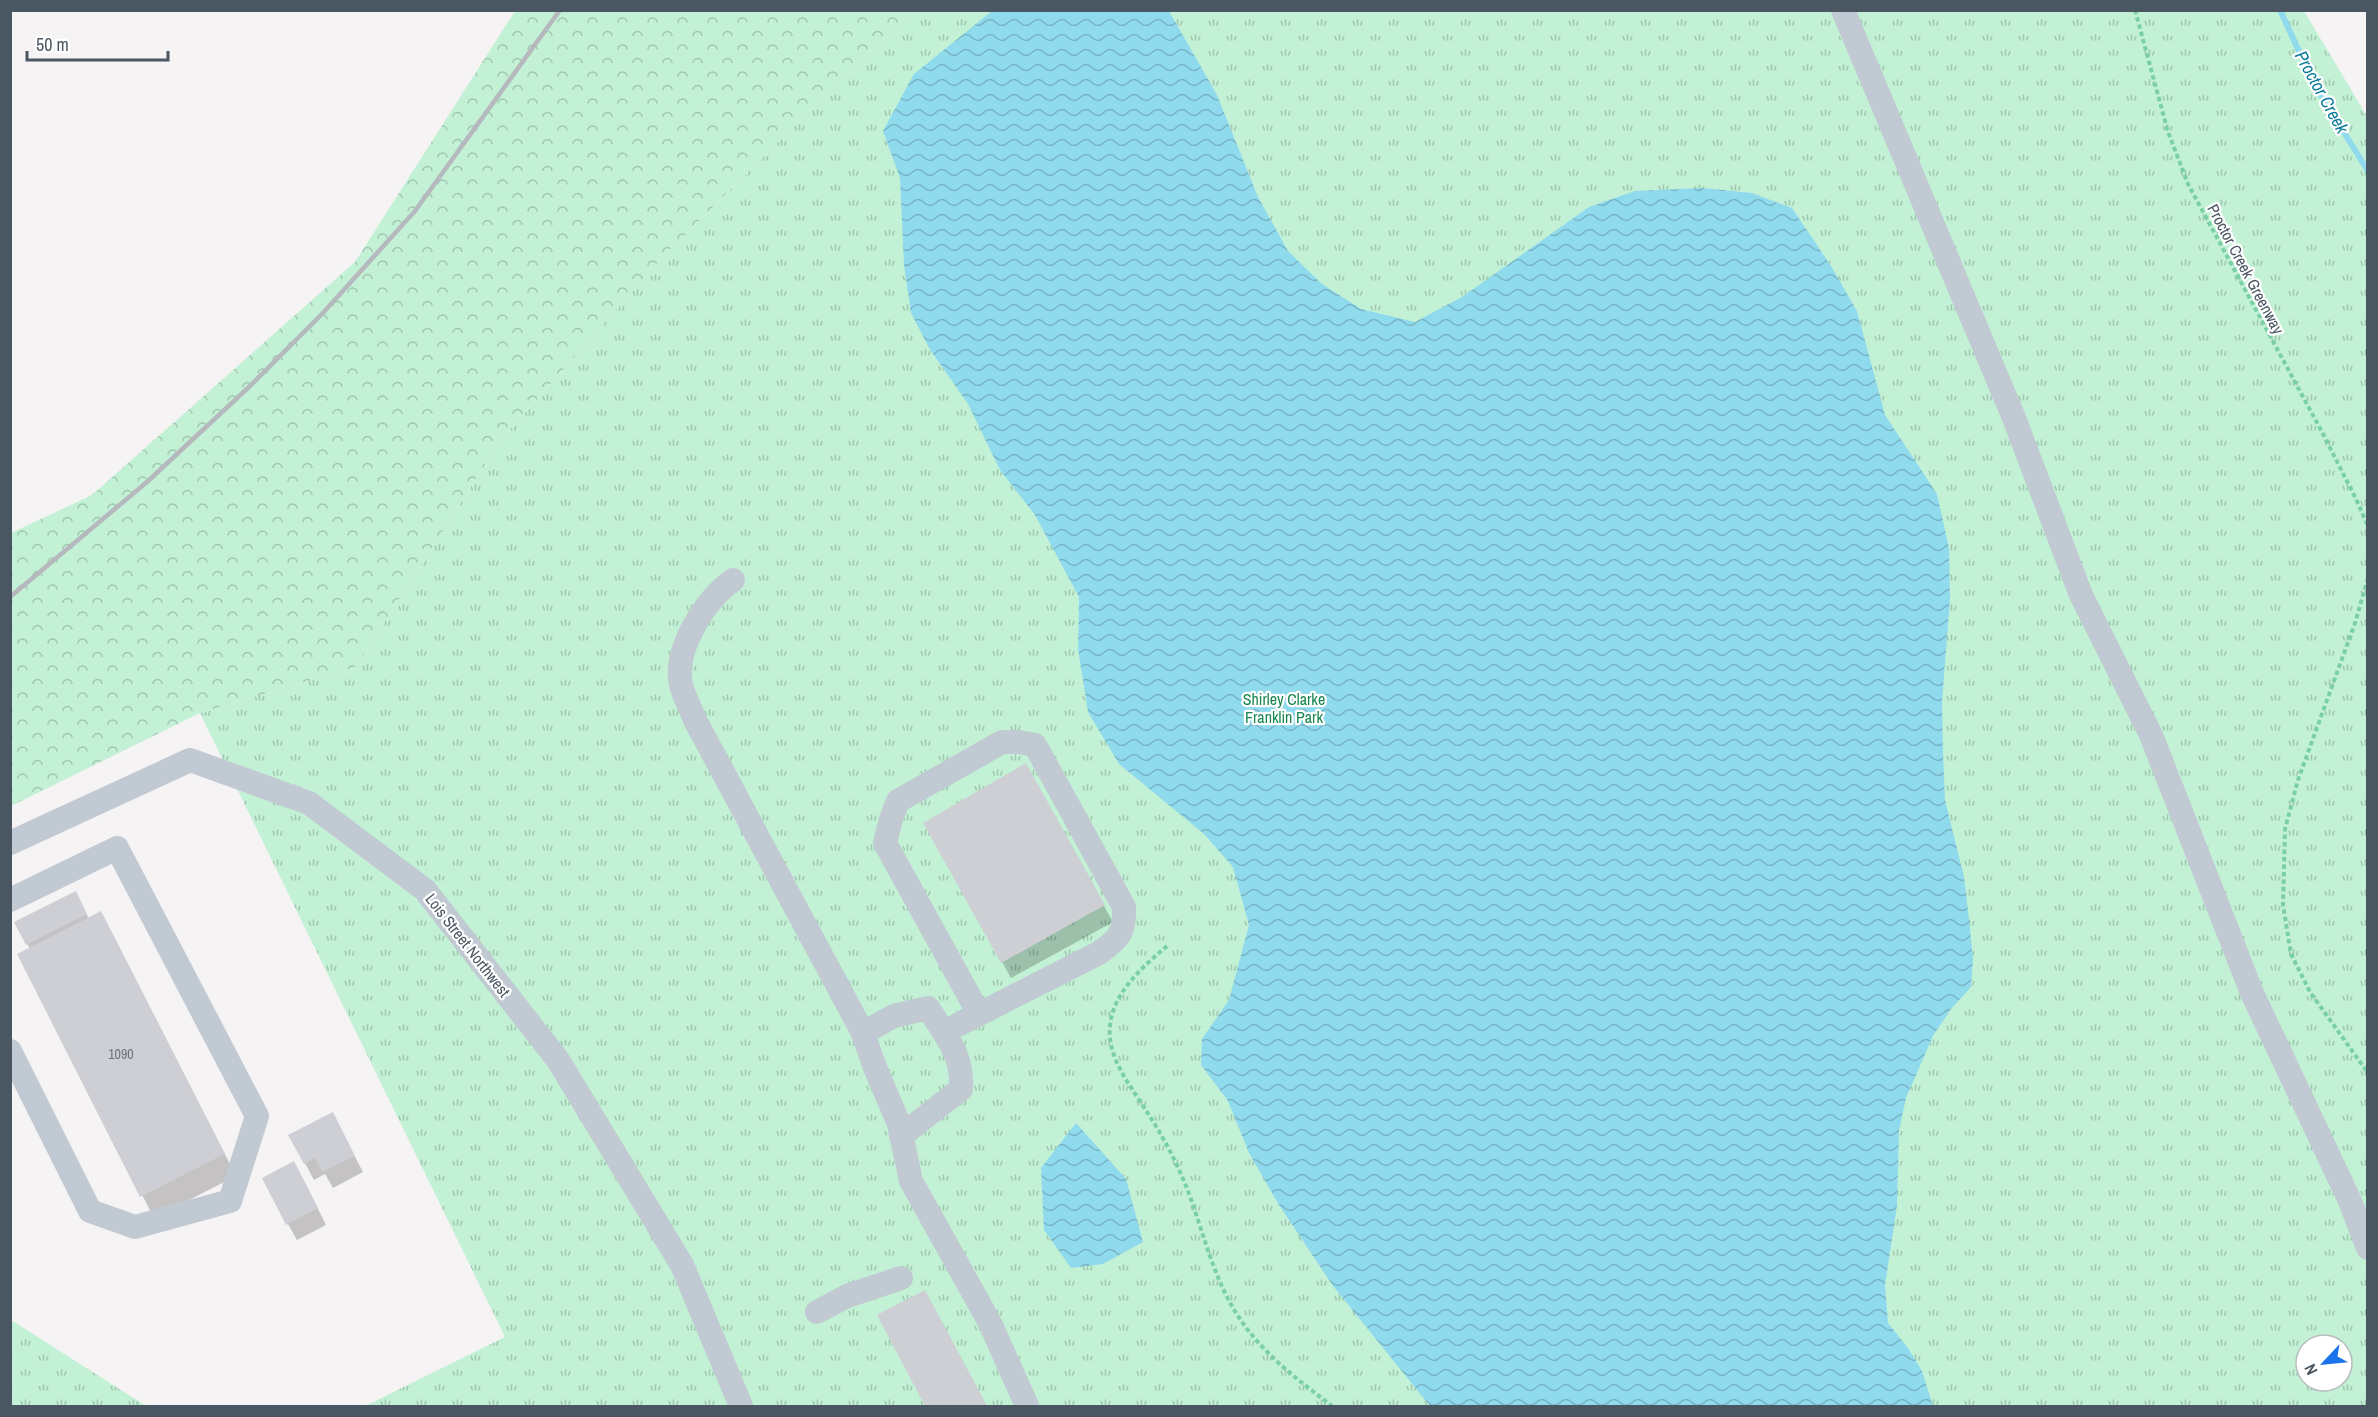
<svg xmlns="http://www.w3.org/2000/svg" width="2378" height="1417" font-family="'Archivo Narrow',sans-serif">
	<defs>
		<pattern id="forest-crowns" width="20" height="18" patternUnits="userSpaceOnUse" patternTransform="scale(1.5)"><rect width="20" height="18" fill="#c3f1d5"/><path d="M2 6a3 3 0 1 1 6 0M12 15a3 3 0 1 1 6 0" fill="none" stroke="#a0c6b0"/></pattern>
		<pattern id="park-tufts" width="24" height="20" patternUnits="userSpaceOnUse" patternTransform="scale(1.5)"><rect width="24" height="20" fill="#c3f1d5"/><path d="M3 7l-1-3M5 7V3M7 7l1-3M15 17l-1-3M17 17v-4M19 17l1-3" fill="none" stroke="#a0c6b0"/></pattern>
		<pattern id="water-waves" width="16" height="10" patternUnits="userSpaceOnUse" patternTransform="scale(1.5)"><rect width="16" height="10" fill="#90daee"/><path d="M0 5q4-4 8 0t8 0" fill="none" stroke="#78b4c4"/></pattern>
	</defs>
	<rect width="100%" height="100%" fill="#f5f3f3"/>
	<!-- forest -->
	<path fill="url(#forest-crowns)" d="M515 11H914L842 78 662 258 501 440 356 667 200 713 11 806V533L92 495 355 262Z"/>
	<!-- park -->
	<g fill="url(#park-tufts)" fill-rule="evenodd">
		<path d="M914 11H2304L2368 118 2367 1406H365L505 1337 200 713 356 667 501 440 662 258 842 78ZM2306 1345H2342V1381H2306Z"/>
		<path d="M10 1320H11L146 1406H11Z"/>
	</g>
	<!-- water -->
	<g fill="url(#water-waves)">
		<path d="M992 11H1169L1217 95 1258 197 1288 251 1322 284 1361 309 1415 322 1462 297 1589 207 1635 191 1703 188 1752 193 1792 208 1831 266 1857 311 1885 415 1937 494 1949 548 1950 599 1942 702 1943 752 1945 800 1964 877 1969 919 1973 959 1971 987 1951 1009 1933 1036 1906 1098 1899 1131 1897 1206 1885 1285 1888 1323 1908 1348 1922 1371 1933 1406H1430L1333 1286 1279 1205 1249 1153 1228 1101 1201 1065 1202 1039 1229 1000 1249 925 1233 867 1204 834 1119 764 1088 712 1078 649 1079 597 1035 515 1000 470 968 404 929 348 911 313 904 265 900 178 883 131 914 74Z"/>
		<path d="M1076 1123 1126 1179 1143 1242 1103 1264 1071 1268 1044 1230 1041 1168Z"/>
	</g>
	<!-- shadow -->
	<g fill="#0003">
		<path d="M1025 765 1113 922 1011 978 925 823Z"/>
		<path d="M84 909 89 919 101 913 113 935 236 1176 154 1218 19 955 30 949 16 923Z"/>
		<path d="M341 1130 363 1172 333 1188 325 1174 314 1180 290 1135Z"/>
		<path d="M303 1179 326 1225 297 1240 288 1224Z"/>
		<path d="M937 1313 986 1406H927L879 1316Z"/>
	</g>
	<g fill="none" stroke-linecap="round" stroke-linejoin="round">
		<!-- stream -->
		<path stroke="#90daee" stroke-width="6" d="M2280 10 2315 86 2368 171"/>
	</g>
	<!-- building -->
	<g fill="#cdcfd5">
		<path d="M1026 763 1105 905 1001 963 923 823Z"/>
		<path d="M76 891 87 914 26 945 14 922Z"/>
		<path d="M101 911 225 1154 140 1197 17 954Z"/>
		<path d="M333 1112 355 1156 322 1172 315 1158 304 1164 288 1135Z"/>
		<path d="M294 1161 318 1208 286 1225 262 1178Z"/>
		<path d="M925 1290 987 1406H925L877 1315Z"/>
	</g>
	<g fill="none" stroke-linecap="round" stroke-linejoin="round">
		<!-- path -->
		<g stroke="#7ad0a6" stroke-width="4" stroke-dasharray="4.5 3" stroke-linecap="butt">
			<path d="M2135 10 2168 132 2188 184 2322 432 2356 499 2368 526"/>
			<path d="M2368 578 2355 623 2298 780 2285 829 2283 905 2291 954 2310 992 2368 1073"/>
			<path d="M1167 946C1143 967 1114 991 1110 1025 1106 1058 1133 1089 1149 1115 1169 1146 1185 1179 1196 1214 1210 1256 1220 1294 1248 1330 1271 1360 1302 1383 1332 1406"/>
		</g>
		<!-- minor -->
		<g stroke="#c1cad2" stroke-width="24">
			<path d="M1843 10 2014 418 2081 595 2151 735 2252 993 2349 1199 2368 1248"/>
			<path d="M733 580C705 600 673 650 681 685 684 697 691 709 695 720L863 1033 874 1065 899 1124 911 1181 990 1323 1027 1406"/>
			<path d="M10 843 190 760 309 803 425 890 558 1060 682 1265 741 1406"/>
			<path d="M10 900 117 848 257 1116 230 1201 135 1227 90 1211 10 1051"/>
			<path d="M944 1032 1099 953C1120 938 1125 932 1124 907L1035 745 1019 742H1002L898 801 891 819 885 843 979 1014"/>
			<path d="M863 1033 894 1016 928 1008C946 1036 963 1055 961 1089L901 1136"/>
			<path d="M817 1312 847 1296 901 1278"/>
		</g>
		<!-- rail -->
		<path stroke="#b5b8bd" stroke-width="4.5" d="M10 597 147 482 249 387 322 314 415 211 560 10"/>
	</g>
	<g text-anchor="middle" dominant-baseline="central" stroke-width="4.5" stroke-linejoin="round" paint-order="stroke">
		<!-- number labels -->
		<g font-size="14" fill="#6b747e">
			<text x="121" y="1054">1090</text>
		</g>
		<!-- street labels -->
		<g font-size="16" fill="#4a5661" stroke="#fff">
			<text transform="translate(2246 269) rotate(62)">Proctor Creek Greenway</text>
			<text transform="translate(468 945) rotate(52)">Lois Street Northwest</text>
		</g>
		<!-- park labels -->
		<g font-size="16" fill="#17864f" stroke="#fff">
			<text x="1284" y="699">Shirley Clarke<tspan x="1284" dy="18">Franklin Park</tspan></text>
		</g>
		<!-- water labels -->
		<g font-size="18" font-style="italic" fill="#0c7c9b" stroke="#fff">
			<text transform="translate(2322 92) rotate(61)">Proctor Creek</text>
		</g>
	</g>
	<!-- border -->
	<rect width="2378" height="1417" fill="none" stroke="#4a5661" stroke-width="24"/>
	<!-- north arrow -->
	<g transform="translate(2324 1363) rotate(244)"><circle r="28" fill="#ffffff" stroke="#b7bbc0" stroke-width="1.5"/>
	<path d="M0-4.5L10 22L0 15L-10 22Z" fill="#1a73e8"/>
	<text y="-9" font-size="16" font-weight="bold" text-anchor="middle" fill="#4a5661">N</text>
	</g>
	<!-- scale -->
	<path d="M27 51v9h141v-9" fill="none" stroke="#4a5661" stroke-width="3"/>
	<text x="36" y="51" font-size="18" fill="#4a5661" stroke="#ffffff" stroke-width="4.5" paint-order="stroke">50 m</text>
</svg>
